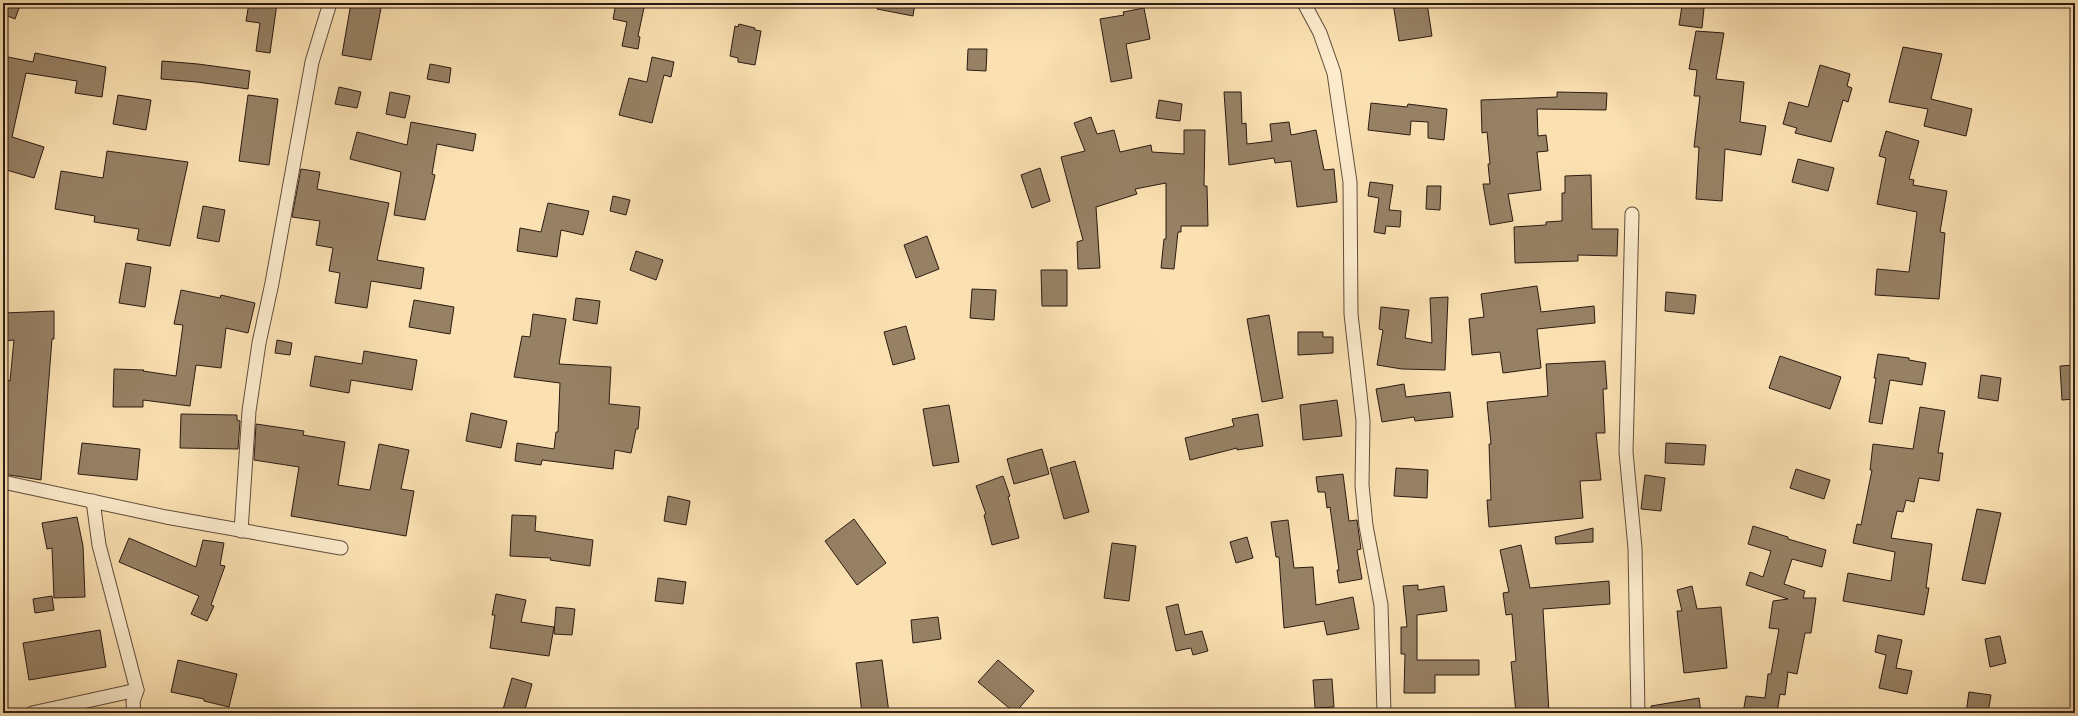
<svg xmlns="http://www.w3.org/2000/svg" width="2078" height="716" font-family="Vollkorn,serif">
	<rect width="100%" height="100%" fill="#fbe1b2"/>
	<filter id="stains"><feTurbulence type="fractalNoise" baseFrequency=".005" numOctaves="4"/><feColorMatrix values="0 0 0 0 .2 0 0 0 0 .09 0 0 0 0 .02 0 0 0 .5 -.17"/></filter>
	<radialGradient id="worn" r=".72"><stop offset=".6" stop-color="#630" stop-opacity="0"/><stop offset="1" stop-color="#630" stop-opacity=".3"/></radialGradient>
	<!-- building -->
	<g fill="#978165" stroke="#2b1a12">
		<path d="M3 3H21L15 19 3 14Z"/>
		<path d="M249 3H277L270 53 256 51 260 23 246 21Z"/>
		<path d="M351 3H382L371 60 342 55Z"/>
		<path d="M616 3H645L638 36 640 37 638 49 622 46 627 22 613 19Z"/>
		<path d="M878 3H915L913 16 877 9Z"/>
		<path d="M1393 3H1427L1432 36 1399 41Z"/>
		<path d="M1682 6 1704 8 1702 28 1679 25Z"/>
		<path d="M1144 8 1150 39 1126 44 1132 78 1111 82 1100 19 1124 15 1123 12Z"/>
		<path d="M739 24 755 28V30L761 31 755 65 738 62V58L730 56 735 26 738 27Z"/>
		<path d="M1696 31 1724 33 1716 79 1744 82 1740 122 1766 126 1761 155 1725 149 1722 201 1696 199 1699 147H1694L1700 96H1694L1697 70 1689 69Z"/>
		<path d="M1903 47 1942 54 1931 99 1972 109 1966 136 1924 126 1928 109 1889 102Z"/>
		<path d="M968 49H987L986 71 967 70Z"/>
		<path d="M35 53 106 67 102 97 75 93 77 81 26 73 12 137 44 147 34 178 3 169V56L33 62Z"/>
		<path d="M652 57 674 62 671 77 664 75 652 123 619 115 629 78 647 82Z"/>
		<path d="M162 61 198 64 250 71 248 89 197 82 161 79Z"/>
		<path d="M430 64 451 68 449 83 427 79Z"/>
		<path d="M1820 65 1850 74 1847 86 1852 88 1848 102 1843 100 1831 142 1795 133 1797 128 1783 124 1789 102 1808 107Z"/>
		<path d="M339 87 361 92 357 108 335 104Z"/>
		<path d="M390 92 410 96 405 118 386 114Z"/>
		<path d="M1224 92H1241L1242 124 1246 123 1247 144 1272 141 1270 124 1289 122 1291 135 1316 130 1324 170 1334 169 1337 202 1297 207 1291 161 1275 163 1274 158 1229 165Z"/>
		<path d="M1557 92 1607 93 1606 110 1537 109 1538 136 1546 135 1548 151 1537 152 1541 190 1508 194 1513 221 1490 225 1483 184H1490L1488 164H1490L1487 132 1482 133 1481 100 1557 97Z"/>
		<path d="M118 95 151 100 146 130 113 124Z"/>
		<path d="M248 95 278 99 269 165 239 161Z"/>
		<path d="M1159 100 1182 104 1180 121 1156 118Z"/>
		<path d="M1371 103 1407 107 1408 104 1447 109 1444 140 1428 138V122L1411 121 1410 135 1368 130Z"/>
		<path d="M1091 117 1097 134 1114 130 1120 152 1151 145 1152 152 1184 154V130H1205L1204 186H1207L1208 226H1181V232H1178L1174 269 1161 268 1164 239H1166V183L1135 189 1137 194 1096 207 1100 268 1078 269 1077 242 1083 240 1061 157 1085 151 1074 123Z"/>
		<path d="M411 122 476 134 473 151 437 144 432 174 435 175 425 220 394 215 401 172 350 159 357 132 407 145Z"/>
		<path d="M1886 131 1919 141 1909 179 1914 180 1913 185 1947 191 1940 232 1945 233 1939 299 1875 295 1877 269 1909 272 1917 212 1877 204 1886 158 1879 156Z"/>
		<path d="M107 151 188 162 170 246 137 240 139 229 94 222 95 216 55 209 61 171 103 178Z"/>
		<path d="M1798 159 1834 168 1828 191 1792 182Z"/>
		<path d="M1040 168 1050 201 1032 208 1021 175Z"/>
		<path d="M301 169 320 172 317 189 389 203 377 260 424 268 421 289 371 281 367 308 335 303 340 273 329 271 333 248 316 245 320 221 292 217Z"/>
		<path d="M1591 175 1592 229H1618L1617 256 1578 255V261L1515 263 1514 227 1546 225V222L1562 221V193H1565V176Z"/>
		<path d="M1370 182 1393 185 1389 210 1401 211 1400 227 1386 226 1385 234 1374 232 1379 198 1368 196Z"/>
		<path d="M1427 186H1441L1440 210 1426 209Z"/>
		<path d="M613 196 630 200 626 215 610 211Z"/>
		<path d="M548 203 589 211 583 235 561 230 557 257 517 251 520 228 541 232Z"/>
		<path d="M203 206 225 210 219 242 197 238Z"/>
		<path d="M927 236 939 269 916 278 904 245Z"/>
		<path d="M636 251 663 260 656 280 630 270Z"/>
		<path d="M126 263 151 267 145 307 119 303Z"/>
		<path d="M1041 270H1067V306H1042Z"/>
		<path d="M1537 286 1541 312 1594 306 1595 323 1537 329 1541 368 1503 373 1500 352 1472 355 1469 319 1484 317 1481 294Z"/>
		<path d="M972 289 996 290 994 320 970 318Z"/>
		<path d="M181 290 220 298 221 295 255 303 248 333 226 328 221 368 196 365 190 406 143 400V407H113L114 369 144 370 143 371 176 376 183 325 174 324Z"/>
		<path d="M1666 292 1696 295 1694 314 1665 311Z"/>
		<path d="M1448 297 1445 370 1402 369 1377 365 1383 330 1379 329 1381 307 1409 310 1405 338 1432 343 1430 298Z"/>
		<path d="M576 298 600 301 597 324 573 320Z"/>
		<path d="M414 300 454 307 450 334 409 327Z"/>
		<path d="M54 311V339H52L41 480 3 474V417L7 380 10 381 14 340 3 341V313Z"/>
		<path d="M533 314 566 319 559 364 611 367 609 404 640 407 638 429H636L631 453 615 450 613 469 542 460 541 465 515 461 517 443 554 449 556 432H558L560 383 514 377 522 336 530 337Z"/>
		<path d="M1269 315 1283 398 1262 402 1247 319Z"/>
		<path d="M906 326 915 359 893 365 884 332Z"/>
		<path d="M1298 332H1323V337H1333V353L1298 355Z"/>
		<path d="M277 340 292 343 290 355 275 353Z"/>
		<path d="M364 351 417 360 412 390 351 380 349 393 310 386 315 356 362 364Z"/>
		<path d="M1878 354 1909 358V360L1926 363 1922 385 1890 380 1882 424 1869 422 1876 378H1874Z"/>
		<path d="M1780 356 1841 377 1830 409 1769 388Z"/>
		<path d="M1605 361 1607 389H1603L1605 433H1596L1601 480 1580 481 1583 518 1489 527 1487 500H1491L1489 444H1491L1487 402 1548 396 1546 364Z"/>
		<path d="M2075 365V399L2062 400 2060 366Z"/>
		<path d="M1981 375 2001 378 1998 401 1978 398Z"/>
		<path d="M1404 384 1406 397 1450 392 1453 417 1415 421 1414 417 1382 422 1376 389Z"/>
		<path d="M1337 400 1342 436 1303 440 1300 405Z"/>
		<path d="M949 405 959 462 933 466 923 409Z"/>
		<path d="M1920 407 1945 411 1938 453H1943L1939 481 1919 478 1914 502 1906 500 1903 512 1897 511 1891 538 1932 544 1926 588H1929L1924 615 1843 601 1848 573 1891 581 1895 552 1853 543 1857 524 1861 525 1872 470H1870L1873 444 1913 449Z"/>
		<path d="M471 413 507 421 501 448 466 441Z"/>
		<path d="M181 414 237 415V420L240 421 238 449 180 448Z"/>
		<path d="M1258 414 1263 446 1237 450V448L1190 460 1185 438 1234 426 1232 419Z"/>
		<path d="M256 424 304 431 303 435 345 442 338 485 370 490 379 444 409 450 401 489 414 491 406 536 291 516 299 467 254 460Z"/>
		<path d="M82 443 140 449 137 480 78 474Z"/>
		<path d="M1666 443 1706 445 1704 465 1665 463Z"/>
		<path d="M1042 449 1049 474 1014 484 1007 459Z"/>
		<path d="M1075 461 1089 512 1064 519 1050 468Z"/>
		<path d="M1396 468 1428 470 1427 498 1394 496Z"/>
		<path d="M1796 469 1830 480 1824 499 1790 488Z"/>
		<path d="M1343 474 1349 521 1357 520 1361 549 1357 550 1362 579 1339 583 1337 570H1339L1330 507 1327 508 1325 492H1318L1316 477Z"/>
		<path d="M1645 475 1665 478 1661 511 1641 509Z"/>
		<path d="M1003 476 1010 496 1008 497 1019 538 992 545 984 515 986 514 976 486Z"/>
		<path d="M668 496 690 501 686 525 664 521Z"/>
		<path d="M1977 509 2001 513 1985 584 1962 580Z"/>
		<path d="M512 515 536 516 535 531 593 540 590 566 550 560 551 558 510 556Z"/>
		<path d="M77 517 83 546 85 597 54 598 52 548 47 549 42 523Z"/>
		<path d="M854 519 886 563 857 585 825 541Z"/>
		<path d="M1288 520 1294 568 1313 567 1316 605 1353 597 1359 629 1327 635 1324 621 1284 628 1279 557H1276L1271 522Z"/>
		<path d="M1753 526 1788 537V539L1826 550 1822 567 1792 559 1784 584 1805 591 1803 598H1816L1811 633H1805L1797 674 1788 672 1785 695 1780 694 1777 713H1743L1746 696 1765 698 1768 674H1771L1779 629 1769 628 1773 601 1788 599 1746 585 1750 572 1763 577 1771 551 1748 544Z"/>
		<path d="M1593 528V542L1556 544 1555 537Z"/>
		<path d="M1247 537 1253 558 1236 563 1230 542Z"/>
		<path d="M129 538 196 567 203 540 224 543 220 565 225 566 211 605 214 606 207 621 191 614 199 596 119 562Z"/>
		<path d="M1112 543 1136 546 1129 601 1104 598Z"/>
		<path d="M1521 545 1530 588 1609 581 1610 604 1543 609 1549 713H1516L1511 662 1516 661 1512 614 1506 615 1503 593 1509 592 1500 550Z"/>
		<path d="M658 578 686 582 683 604 655 601Z"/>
		<path d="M1418 585V590L1444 586 1447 611 1417 615V660H1479V675H1435V693H1404L1405 654H1401V627H1407L1403 586Z"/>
		<path d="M1692 586 1697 609 1721 607 1727 668 1684 673 1677 611H1682L1677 590Z"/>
		<path d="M496 594 526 600 521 622 554 627 549 656 490 648 495 615H492Z"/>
		<path d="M52 596 54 610 35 613 33 599Z"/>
		<path d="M1178 604 1185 635 1202 631 1208 651 1193 655 1191 648 1176 651 1166 607Z"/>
		<path d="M556 607 575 609 572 635 554 634Z"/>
		<path d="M938 617 941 639 913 643 911 620Z"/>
		<path d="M100 630 106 667 29 680 23 643Z"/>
		<path d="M1878 635 1902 640 1896 668 1912 671 1907 694 1879 688 1886 655 1875 652Z"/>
		<path d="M2000 636 2006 663 1990 667 1985 639Z"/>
		<path d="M178 660 237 674 229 707 204 701V699L171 692Z"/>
		<path d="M882 660 889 713H862L856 663Z"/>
		<path d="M998 660 1034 691 1015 713 978 682Z"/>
		<path d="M512 678 532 684 524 713H502Z"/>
		<path d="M1332 679 1334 707 1315 708 1313 680Z"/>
		<path d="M1969 692 1991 695 1988 713H1966Z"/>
		<path d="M1699 698 1701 713H1652L1651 706Z"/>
	</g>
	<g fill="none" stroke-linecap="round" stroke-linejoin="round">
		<defs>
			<g id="street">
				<path d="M1304 3 1320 33 1334 73 1350 182 1351 314 1363 421 1362 485 1366 526 1381 605 1384 713"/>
				<path d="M1632 214 1626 452 1635 548 1638 713"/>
				<path d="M3 482 166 517 341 548"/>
				<path d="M93 501 99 545 137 690 133 702 134 713"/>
				<path d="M241 531 249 411 259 343 272 283 312 62 330 3"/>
				<path d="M32 713 137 690"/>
			</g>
		</defs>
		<!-- street casing -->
		<use href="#street" stroke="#5f4c3a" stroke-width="15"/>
		<!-- street -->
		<use href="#street" stroke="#fceccd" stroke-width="13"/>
	</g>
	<!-- margin -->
	<rect width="2078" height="716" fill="none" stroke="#fbe1b2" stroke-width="16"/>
	<rect x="4" y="4" width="2070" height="708" fill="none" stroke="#2b1a12" stroke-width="2"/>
	<rect x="8" y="8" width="2062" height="700" fill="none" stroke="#2b1a12"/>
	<rect width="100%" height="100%" filter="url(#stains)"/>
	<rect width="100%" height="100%" fill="url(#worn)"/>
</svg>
